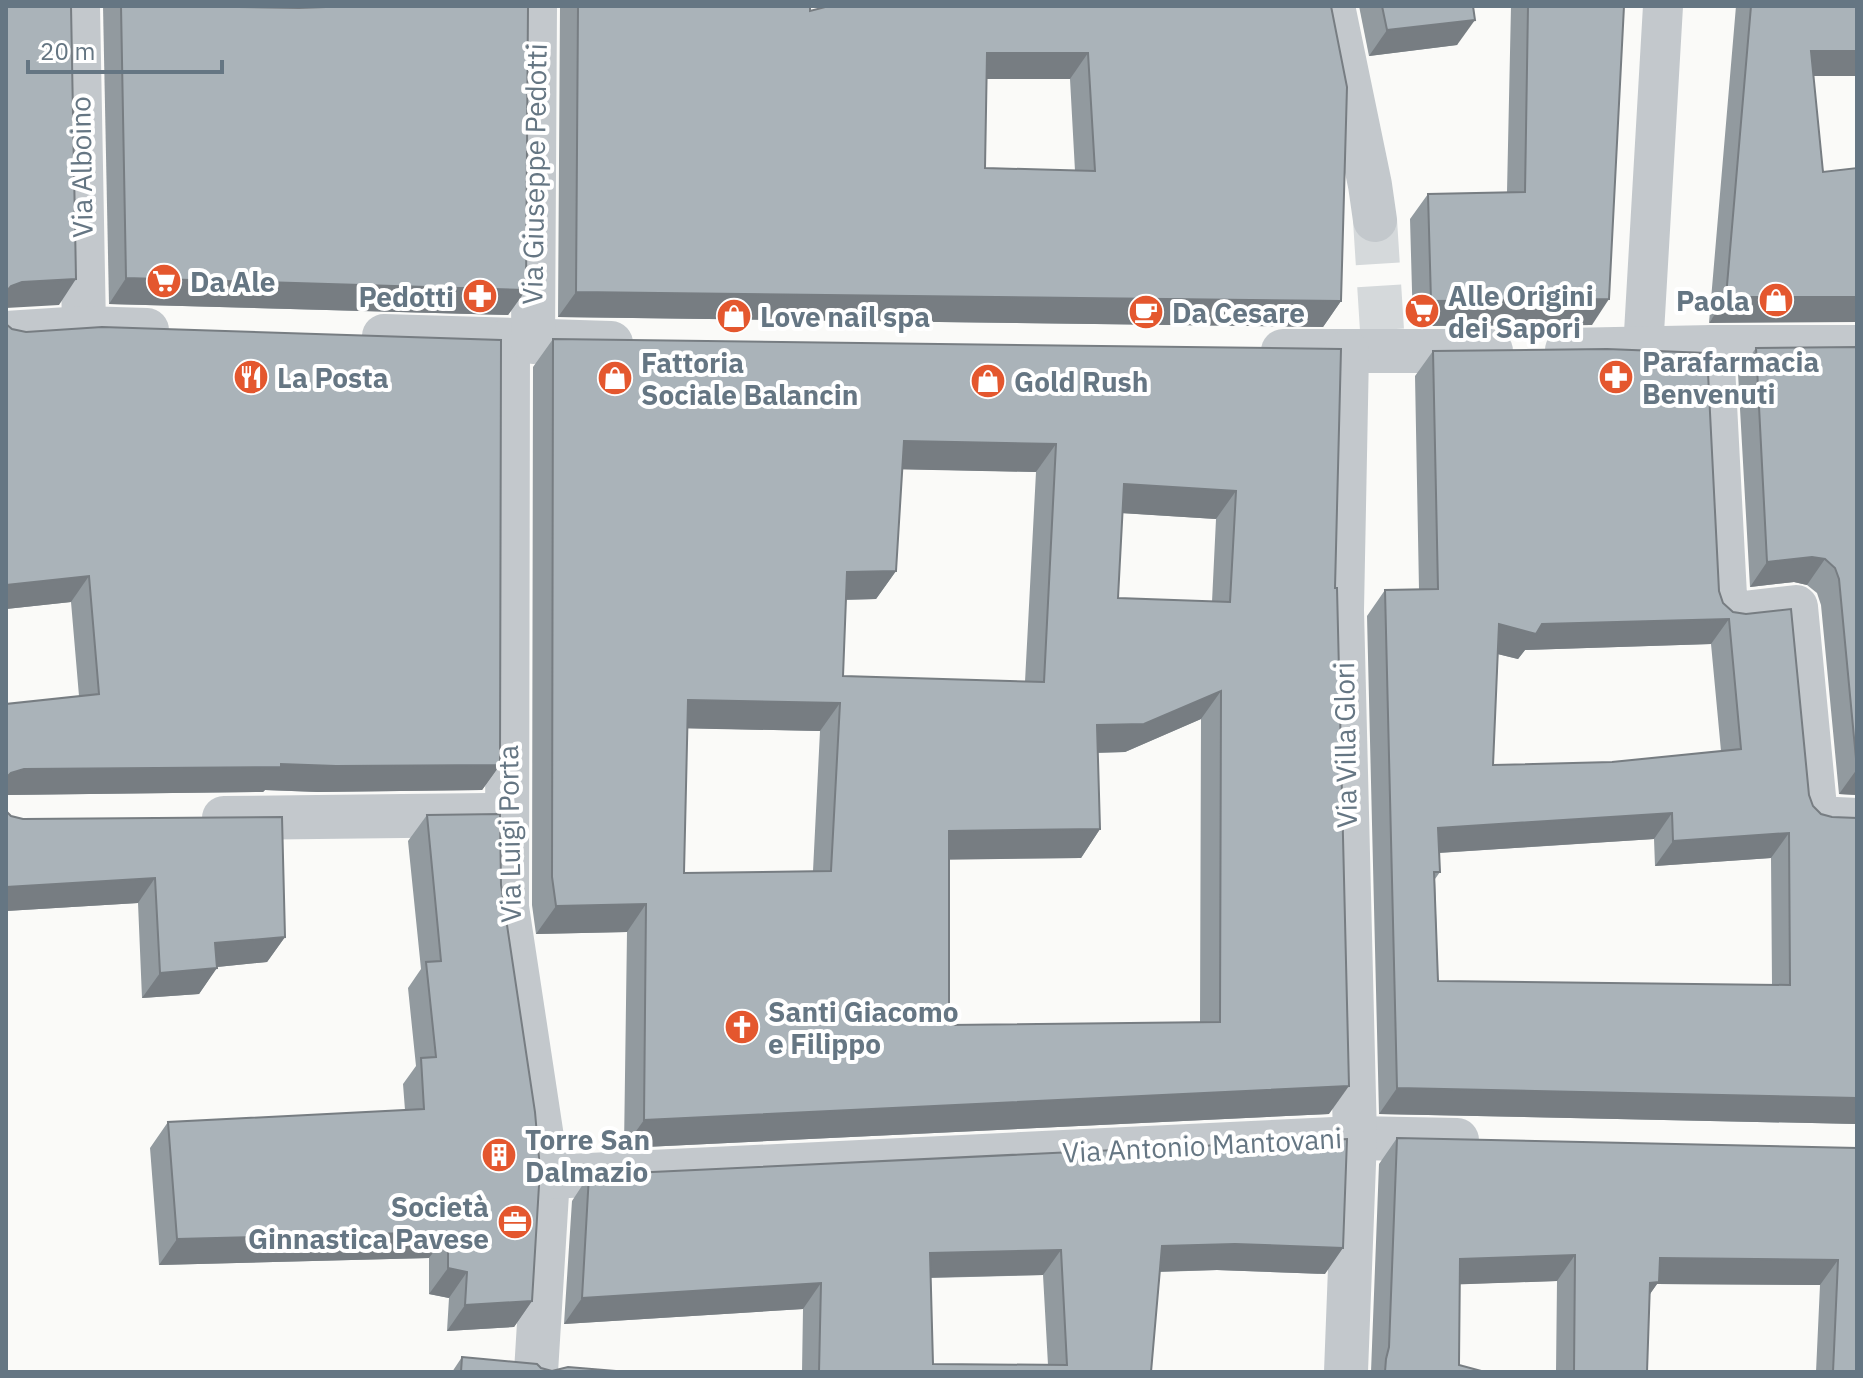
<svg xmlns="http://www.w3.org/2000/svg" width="1863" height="1378" font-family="'IBM Plex Sans',sans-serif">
	<rect width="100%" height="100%" fill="#fafaf8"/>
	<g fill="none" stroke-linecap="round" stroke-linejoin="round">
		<!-- minor-tunnel -->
		<path stroke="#d5d9db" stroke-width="44" stroke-dasharray="44 22" stroke-linecap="butt" d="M1375 220 1382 330"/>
		<!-- pedestrian -->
		<path stroke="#c3c8cc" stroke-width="40" d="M1643 350 1663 6"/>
		<!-- minor -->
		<g stroke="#c3c8cc" stroke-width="44">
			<path d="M78 6 84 328"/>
			<path d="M1333 6 1370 185 1375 220"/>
			<path d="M6 333 84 328 147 330"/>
			<path d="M384 336 611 343"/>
			<path d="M508 340 507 907 548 1177 536 1372"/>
			<path d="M533 342 535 6"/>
			<path d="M1712 347 1726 615 1796 607 1816 818 1857 820"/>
			<path d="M1567 350 1712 347H1857"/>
			<path d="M1283 351H1491"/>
			<path d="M224 818 488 815"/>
			<path d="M548 1177 1355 1138 1457 1140"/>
			<path d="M1346 1372 1355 1138 1342 610 1347 352"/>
		</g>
	</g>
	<!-- wall -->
	<g fill="#929a9f" fill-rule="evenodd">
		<path d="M103 6H239L526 290 508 315 109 304Z"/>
		<path d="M560 6H810V11L1331 6 1341 301 1323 327 558 317ZM986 79H1070L1075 171 985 168Z"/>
		<path d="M1359 6H1473L1457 45 1369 56Z"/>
		<path d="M1511 6H1624L1592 325 1413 326 1410 219 1428 194 1507 192Z"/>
		<path d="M1736 6H1857V76H1813L1823 172 1709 323Z"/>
		<path d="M6 324 500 765 482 790 318 792 265 790 263 792 6 795V704L79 696 71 602 6 609Z"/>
		<path d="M553 339 1341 349 1335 588 1329 1114 624 1148 627 932 536 934 532 905 533 367ZM902 469 1036 472 1025 682 843 676 846 600 876 599 896 571ZM1122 513 1216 519 1212 602 1118 598ZM1201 719 1200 1022 949 1025V859L1081 858 1100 829 1098 753 1125 752ZM687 728 820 731 813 871 684 873Z"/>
		<path d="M1857 347V795L1839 794 1821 605 1817 593 1807 585 1794 582 1750 587 1738 373 1756 348Z"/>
		<path d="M1433 351 1719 591 1723 603 1813 806 1821 814 1832 817 1857 1124 1379 1114 1367 616 1385 590 1419 589 1415 376ZM1711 644 1721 751 1612 762 1493 765 1498 654 1518 659 1525 650ZM1654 839 1655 866 1771 858 1772 985 1438 981 1435 879 1440 872 1439 853Z"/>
		<path d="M6 811 11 816 23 819 285 937 267 962 217 967 199 994 142 998 138 903 6 911Z"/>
		<path d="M427 815 501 885 532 1301 514 1327 447 1331 449 1298 429 1294V1258L159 1265 150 1148 168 1122 405 1110 403 1084 416 1066 408 988 421 969 408 841Z"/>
		<path d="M1397 1138 1857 1148V1372H1816L1820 1285 1657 1284 1649 1295 1647 1372H1556L1557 1281 1460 1284 1459 1365 1485 1372H1371L1379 1164Z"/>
		<path d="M589 1175 1325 1274 1217 1270 1160 1272 1151 1372H802L803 1309 564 1324 572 1201ZM1043 1275 1048 1365 933 1364 931 1278Z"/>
		<path d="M462 1357 541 1368 552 1371 628 1372H452Z"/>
	</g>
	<!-- shaded-wall -->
	<g fill="#777d82">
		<path d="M1475 20 1457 45 1369 56 1387 30Z"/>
		<path d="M1811 51H1857V76H1793Z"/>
		<path d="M987 53H1088L1070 79H969Z"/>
		<path d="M126 278 526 290 508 315 109 304Z"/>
		<path d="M76 279 59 305 6 308V292L11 286 22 282Z"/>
		<path d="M576 292 1341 301 1323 327 558 317Z"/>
		<path d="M1726 297H1857V322L1709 323Z"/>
		<path d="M1609 299 1592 325 1413 326 1431 301Z"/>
		<path d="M904 441 1056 444 1036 472 884 469Z"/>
		<path d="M1124 484 1236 491 1216 519 1104 512Z"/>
		<path d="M1812 557 1825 559 1807 585 1794 582 1750 587 1767 562Z"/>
		<path d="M896 571 876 599 828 600 847 572Z"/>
		<path d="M89 576 71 602 6 609V585Z"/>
		<path d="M1729 619 1711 644 1525 650 1518 659 1481 650 1499 624H1542Z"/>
		<path d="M1221 691 1201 719 1125 752 1077 753 1097 725Z"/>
		<path d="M688 700 840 703 820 731 668 728Z"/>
		<path d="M281 764 500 765 482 790 318 792 265 790 263 792 6 795V778L11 773 24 769Z"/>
		<path d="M1857 769V795L1839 794Z"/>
		<path d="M1672 813 1654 839 1420 854 1438 828Z"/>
		<path d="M1100 829 1081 858 929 860 949 831Z"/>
		<path d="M1789 833 1771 858 1655 866 1673 841Z"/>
		<path d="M155 878 138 903 6 911V887Z"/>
		<path d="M646 904 627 932 536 934 556 906Z"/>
		<path d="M285 937 267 962 197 969 215 943Z"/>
		<path d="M217 968 199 994 142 998 160 973Z"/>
		<path d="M1349 1086 1329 1114 624 1148 644 1120Z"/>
		<path d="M1397 1088 1857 1098V1124L1379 1114Z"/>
		<path d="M448 1232 429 1258 159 1265 177 1239Z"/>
		<path d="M1235 1244 1343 1248 1325 1274 1217 1270 1144 1272 1162 1246Z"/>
		<path d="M1061 1250 1043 1275 912 1278 930 1253Z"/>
		<path d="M1575 1255 1557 1281 1442 1285 1460 1259Z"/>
		<path d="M1660 1258 1838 1260 1820 1285 1657 1284 1641 1307Z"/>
		<path d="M448 1268 467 1272 449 1298 429 1294Z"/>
		<path d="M821 1283 803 1309 564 1324 582 1298Z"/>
		<path d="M532 1301 514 1327 447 1331 465 1305Z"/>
	</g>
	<!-- building -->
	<g fill="#aab3b9" stroke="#777d82" stroke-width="2" fill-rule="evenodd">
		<path d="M6 6H71L76 279 22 282 11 286 6 292Z"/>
		<path d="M121 6H239V7L299 8 353 6H528L526 290 126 278Z"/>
		<path d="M578 6H810V11L829 6H1331L1347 87 1341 301 576 292ZM987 53H1088L1095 171 985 168Z"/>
		<path d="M1382 6H1473L1475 20 1387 30Z"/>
		<path d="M1528 6H1624L1609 299 1431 301 1428 194 1525 192Z"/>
		<path d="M1751 6H1857V51H1811L1823 172 1857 168V297H1726Z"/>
		<path d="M6 324 12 329 26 332 102 327 501 340 500 765 336 766 281 764V767L24 769 11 773 6 778V704L99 694 89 576 6 585Z"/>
		<path d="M553 339 1341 349 1335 588H1337L1349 1086 644 1120 646 904 556 906 552 877ZM904 441 1056 444 1044 682 843 676 847 572 896 571ZM1124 484 1236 491 1230 602 1118 598ZM1221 691 1220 1022 949 1025V831L1100 829 1097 725 1144 724ZM688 700 840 703 831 871 684 873Z"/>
		<path d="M1857 347V769L1839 579 1835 568 1825 559 1812 557 1767 562 1756 348Z"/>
		<path d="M1607 349 1707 353 1719 591 1723 603 1733 612 1746 614 1791 609 1809 795 1813 806 1821 814 1832 817 1857 818V1098L1397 1088 1385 590 1438 589 1433 351ZM1729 619 1741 749 1612 762 1493 765 1499 624 1536 634 1542 624ZM1672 813 1673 841 1789 833 1790 985 1438 981 1434 872H1440L1438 828Z"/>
		<path d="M6 811 11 816 23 819 282 817 285 937 215 943 217 968 160 973 155 878 6 887Z"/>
		<path d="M500 814 501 885 535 1112 540 1169 532 1301 465 1305 467 1272 448 1268V1232L177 1239 168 1122 424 1109 421 1058 436 1057 426 962 441 961 427 815Z"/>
		<path d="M1397 1138 1857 1148V1372H1833L1838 1260 1660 1258 1659 1282 1650 1283 1647 1372H1574L1575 1255 1460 1259 1459 1365 1485 1372H1385L1386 1359 1389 1347Z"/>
		<path d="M1347 1139 1343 1248 1235 1244 1162 1246 1151 1372H819L821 1283 582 1298 589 1175ZM1061 1250 1067 1365 933 1364 930 1253Z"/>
		<path d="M462 1357 537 1364 541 1368 552 1371 568 1367 628 1372H461Z"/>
	</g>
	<!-- icons -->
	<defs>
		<symbol id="supermarket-disc" viewBox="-11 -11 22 22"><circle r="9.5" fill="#e4572e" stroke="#fff"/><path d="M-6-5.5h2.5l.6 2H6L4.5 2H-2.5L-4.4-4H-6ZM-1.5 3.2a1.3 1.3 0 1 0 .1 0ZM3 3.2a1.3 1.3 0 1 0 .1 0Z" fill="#fff"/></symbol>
		<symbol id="pharmacy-disc" viewBox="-11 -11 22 22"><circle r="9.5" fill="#e4572e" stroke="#fff"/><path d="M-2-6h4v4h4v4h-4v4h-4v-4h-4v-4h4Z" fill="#fff"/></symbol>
		<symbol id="shop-disc" viewBox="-11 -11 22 22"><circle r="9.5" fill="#e4572e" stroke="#fff"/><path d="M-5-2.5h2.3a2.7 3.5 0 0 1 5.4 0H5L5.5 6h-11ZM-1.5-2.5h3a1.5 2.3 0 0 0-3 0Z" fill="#fff"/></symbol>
		<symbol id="cafe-disc" viewBox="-11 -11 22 22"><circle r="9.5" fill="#e4572e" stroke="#fff"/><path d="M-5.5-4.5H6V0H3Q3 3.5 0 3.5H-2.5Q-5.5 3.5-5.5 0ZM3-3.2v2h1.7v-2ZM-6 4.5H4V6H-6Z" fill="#fff"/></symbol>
		<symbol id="restaurant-disc" viewBox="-11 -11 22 22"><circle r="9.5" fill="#e4572e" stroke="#fff"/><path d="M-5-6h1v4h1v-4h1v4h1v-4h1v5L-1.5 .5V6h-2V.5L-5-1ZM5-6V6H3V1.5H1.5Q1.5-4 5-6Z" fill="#fff"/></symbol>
		<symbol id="church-disc" viewBox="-11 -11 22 22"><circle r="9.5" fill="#e4572e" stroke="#fff"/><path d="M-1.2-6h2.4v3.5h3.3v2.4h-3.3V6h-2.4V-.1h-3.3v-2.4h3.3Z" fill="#fff"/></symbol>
		<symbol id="building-disc" viewBox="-11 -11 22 22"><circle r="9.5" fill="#e4572e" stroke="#fff"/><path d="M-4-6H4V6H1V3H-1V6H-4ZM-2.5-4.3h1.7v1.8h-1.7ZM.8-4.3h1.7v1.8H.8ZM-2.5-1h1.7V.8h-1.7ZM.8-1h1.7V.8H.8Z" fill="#fff"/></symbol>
		<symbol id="office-disc" viewBox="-11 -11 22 22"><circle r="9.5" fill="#e4572e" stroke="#fff"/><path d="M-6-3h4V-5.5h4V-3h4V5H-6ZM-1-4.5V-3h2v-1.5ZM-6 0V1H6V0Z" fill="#fff"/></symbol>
	</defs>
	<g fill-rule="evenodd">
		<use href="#supermarket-disc" x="144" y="261" width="40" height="40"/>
		<use href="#pharmacy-disc" x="460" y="276" width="40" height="40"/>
		<use href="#shop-disc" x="1756" y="280" width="40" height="40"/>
		<use href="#supermarket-disc" x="1402" y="291" width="40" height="40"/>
		<use href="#cafe-disc" x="1126" y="292" width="40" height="40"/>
		<use href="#shop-disc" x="714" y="296" width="40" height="40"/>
		<use href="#restaurant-disc" x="231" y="357" width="40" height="40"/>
		<use href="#pharmacy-disc" x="1596" y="357" width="40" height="40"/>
		<use href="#shop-disc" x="595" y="358" width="40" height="40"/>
		<use href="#shop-disc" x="968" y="361" width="40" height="40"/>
		<use href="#church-disc" x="722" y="1007" width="40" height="40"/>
		<use href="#building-disc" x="479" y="1135" width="40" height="40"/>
		<use href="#office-disc" x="495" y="1202" width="40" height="40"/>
	</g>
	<g text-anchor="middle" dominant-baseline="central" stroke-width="8" stroke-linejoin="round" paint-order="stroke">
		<!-- street labels -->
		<g font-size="28" fill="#657683" stroke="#fff">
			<text transform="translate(81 167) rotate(-91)">Via Alboino</text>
			<text transform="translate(534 174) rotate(-89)">Via Giuseppe Pedotti</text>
			<text transform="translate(1345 745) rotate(-91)">Via Villa Glori</text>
			<text transform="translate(509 834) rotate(-91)">Via Luigi Porta</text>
			<text transform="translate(1202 1145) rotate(-3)">Via Antonio Mantovani</text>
		</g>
		<!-- poi labels -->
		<g font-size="28" font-weight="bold" fill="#657683" stroke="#fff" text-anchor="start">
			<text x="190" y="281">Da Ale</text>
			<text x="1448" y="295">Alle Origini<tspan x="1448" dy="32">dei Sapori</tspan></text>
			<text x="454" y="296" text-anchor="end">Pedotti</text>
			<text x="1750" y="300" text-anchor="end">Paola</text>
			<text x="1172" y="312">Da Cesare</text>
			<text x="760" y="316">Love nail spa</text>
			<text x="1642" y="361">Parafarmacia<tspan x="1642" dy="32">Benvenuti</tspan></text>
			<text x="641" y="362">Fattoria<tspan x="641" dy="32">Sociale Balancin</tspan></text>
			<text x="277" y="377">La Posta</text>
			<text x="1014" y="381">Gold Rush</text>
			<text x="768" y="1011">Santi Giacomo<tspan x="768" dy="32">e Filippo</tspan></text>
			<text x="525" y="1139">Torre San<tspan x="525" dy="32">Dalmazio</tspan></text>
			<text x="489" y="1206" text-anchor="end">Società<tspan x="489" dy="32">Ginnastica Pavese</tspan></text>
		</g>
	</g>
	<!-- border -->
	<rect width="1863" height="1378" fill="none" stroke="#657683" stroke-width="16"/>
	<!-- scale -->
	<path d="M28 60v12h194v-12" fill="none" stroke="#657683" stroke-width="4"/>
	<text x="40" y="60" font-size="24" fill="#657683" stroke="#ffffff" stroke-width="6" paint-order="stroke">20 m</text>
</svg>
